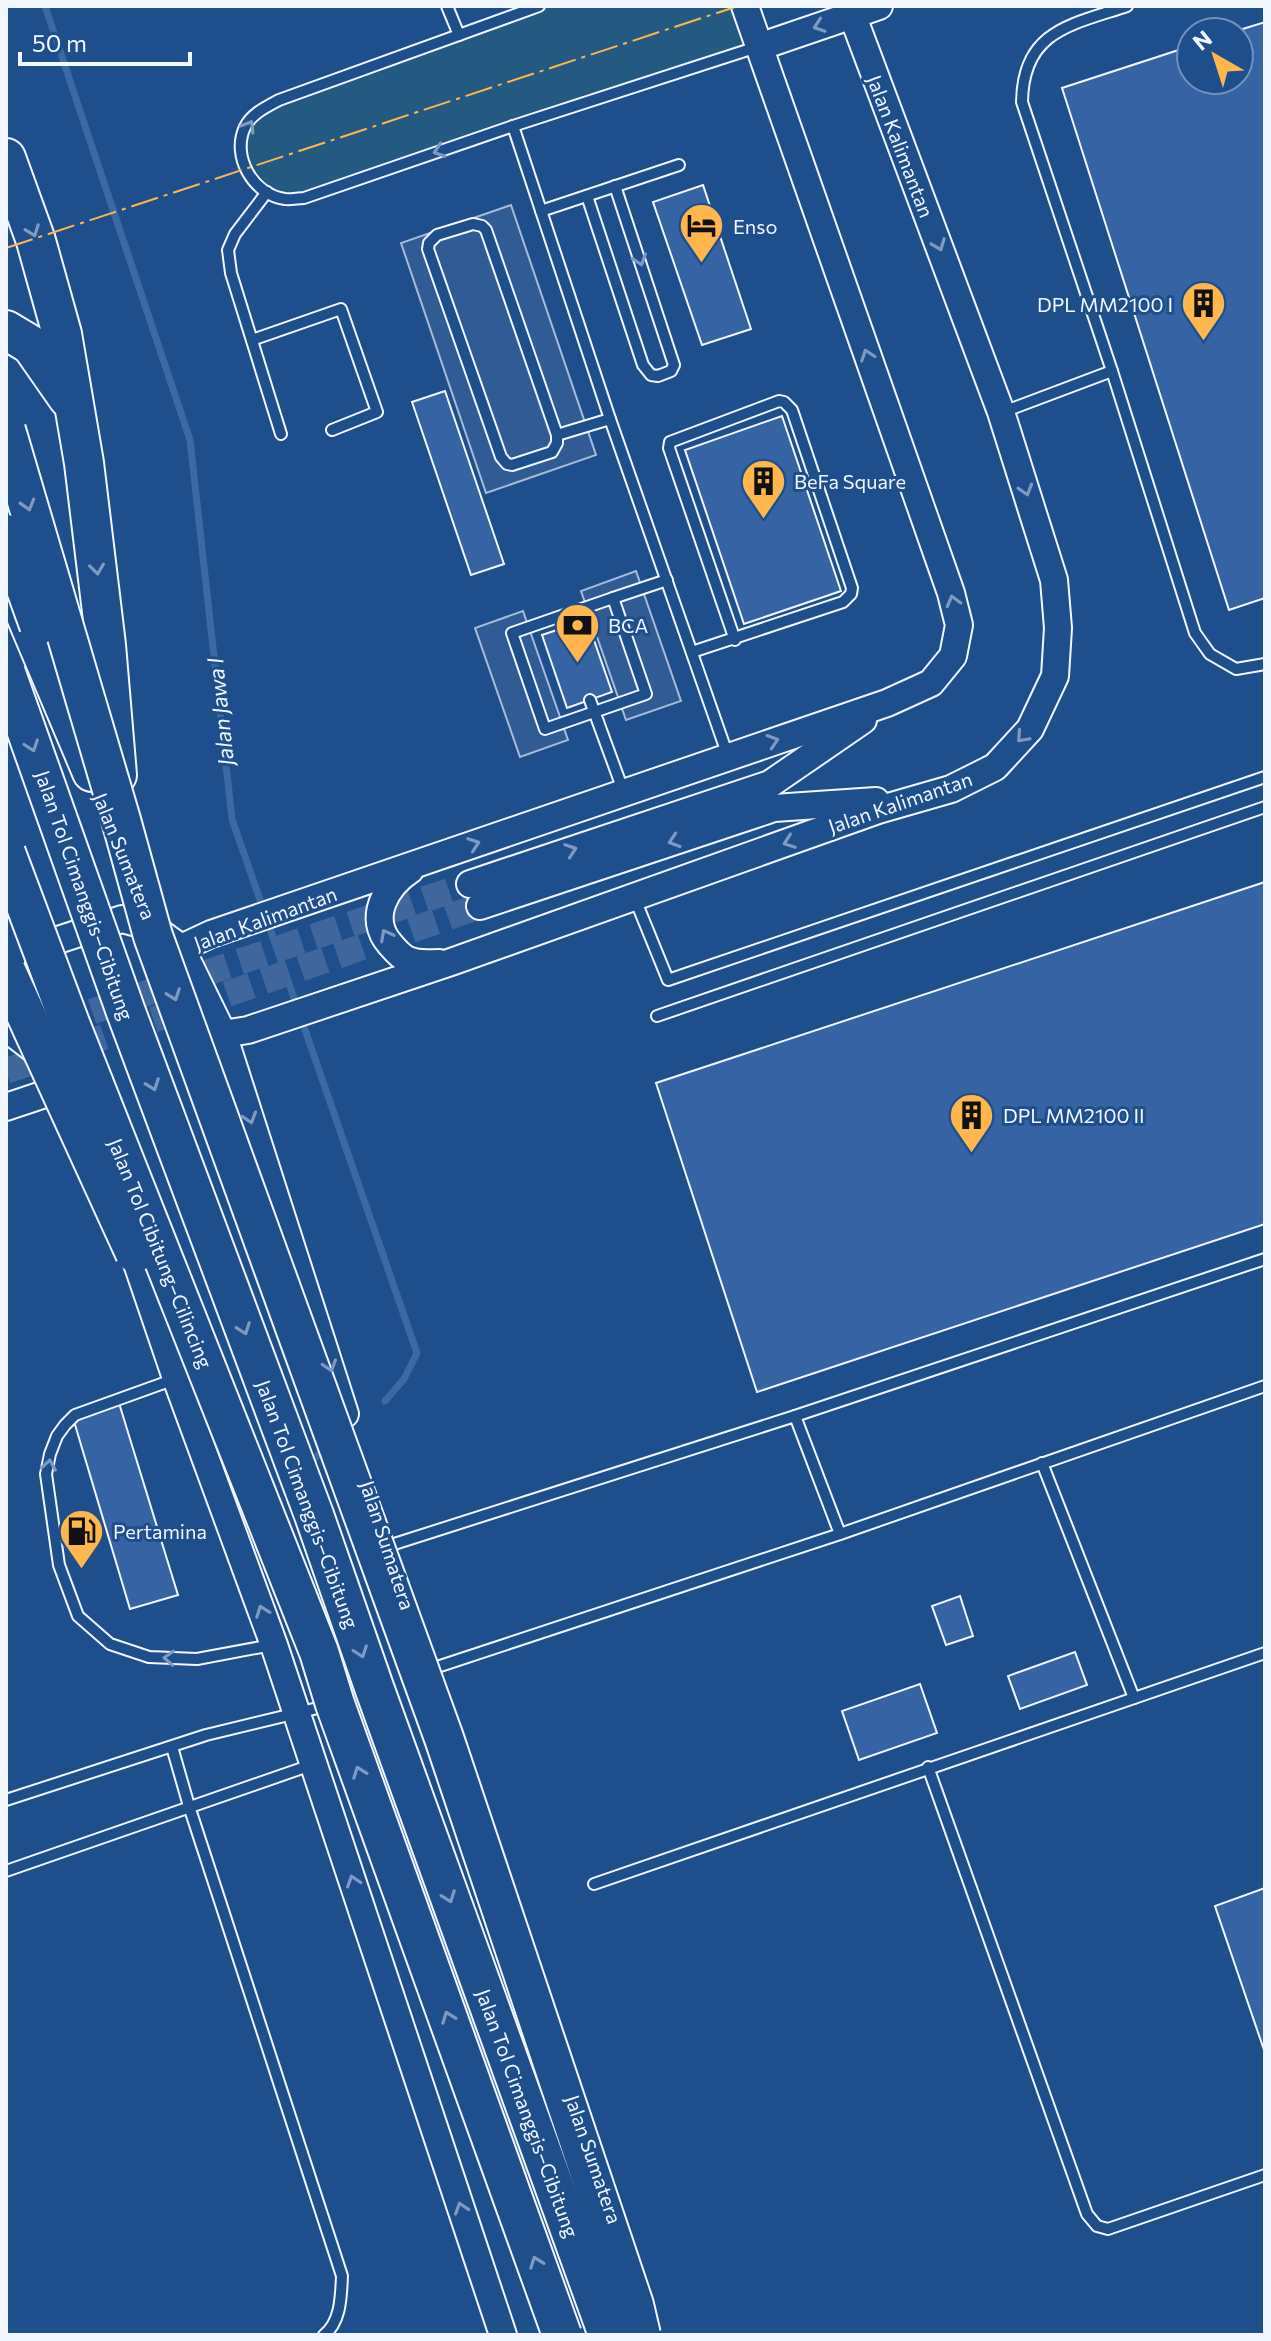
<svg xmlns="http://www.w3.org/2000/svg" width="1271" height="2341" font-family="Commissioner,sans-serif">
	<rect width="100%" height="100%" fill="#1f4e8c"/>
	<!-- green -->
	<path fill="#245a82" stroke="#a8bbd7" stroke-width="2" d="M539 6H745L759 47 304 198 267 192 242 163 246 125 260 110Z"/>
	<!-- parking -->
	<g fill="#305b95" stroke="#a8bbd7" stroke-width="2">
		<path d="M511 205 596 455 486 493 401 243Z"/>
		<path d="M636 571 681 701 626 720 581 591Z"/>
		<path d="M523 611 568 740 520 757 475 628Z"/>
	</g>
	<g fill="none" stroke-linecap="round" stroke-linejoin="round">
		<!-- stream -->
		<g stroke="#3b69a3" stroke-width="7">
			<path d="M45 6 190 440 232 819 417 1353 404 1379 385 1401"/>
			<path d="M307 1466 327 1446"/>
			<path d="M410 1842 524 2174"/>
		</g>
	</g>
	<!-- building -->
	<g fill="#3563a3" stroke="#f2f6ff" stroke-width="2">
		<path d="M1265 22V598L1229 610 1062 88 1191 46V80H1239V32H1233Z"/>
		<path d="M703 185 751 329 702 345 653 202Z"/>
		<path d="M445 391 504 564 471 575 412 402Z"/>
		<path d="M782 416 841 591 744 624 685 450Z"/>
		<path d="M587 620 612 692 567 708 542 635Z"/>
		<path d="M1265 882V1224L757 1392 656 1083Z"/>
		<path d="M119 1403 178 1595 130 1609 73 1418Z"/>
		<path d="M960 1596 973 1636 946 1645 932 1606Z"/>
		<path d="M1075 1652 1087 1685 1020 1709 1008 1676Z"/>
		<path d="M920 1684 937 1733 859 1760 842 1711Z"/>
		<path d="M1265 1888V2053L1215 1906Z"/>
	</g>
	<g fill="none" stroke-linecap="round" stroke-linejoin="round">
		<!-- tertiary-tunnel -->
		<g stroke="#3f679d" stroke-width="26" stroke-dasharray="26 13" stroke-linecap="butt">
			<path d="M55 1024 470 884"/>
			<path d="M6 1071 480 906"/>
		</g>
		<defs>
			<g id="service">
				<path d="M447 6 459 35"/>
				<path d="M539 6 279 100C266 107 251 114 245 127 231 156 253 195 285 199 290 200 298 198 304 198L513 126 757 47"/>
				<path d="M513 126 610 419 728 756"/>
				<path d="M267 192 235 234 228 250 231 273 281 434"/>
				<path d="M587 196 643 365 651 375 658 376 671 371 674 365 615 186"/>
				<path d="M541 211 679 165"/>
				<path d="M473 224 482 226 486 230 557 435V443L552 452 512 465 507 464 501 457 428 249 429 243 437 235Z"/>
				<path d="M252 340 341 309 377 412 332 430"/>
				<path d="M1112 371 1195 633 1210 654 1236 669 1265 664"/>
				<path d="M1003 412 1112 371 1022 102C1023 31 1070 25 1127 6"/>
				<path d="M557 435 610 419"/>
				<path d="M613 598 646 694 545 729 512 633Z"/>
				<path d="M613 598 667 580"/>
				<path d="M692 652 843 602 851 594 852 588 792 410 784 402 779 401 670 442 669 448 735 640"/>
				<path d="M590 700 623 790"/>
				<path d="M635 899 668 980 1265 777"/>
				<path d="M657 1016 1265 807"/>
				<path d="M175 1379 75 1415 65 1425 57 1436 50 1454 46 1474 59 1565 78 1616 110 1644 149 1657 197 1659 272 1645"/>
				<path d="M795 1416 1265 1259"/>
				<path d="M1042 1463 1134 1698"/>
				<path d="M388 1546 795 1416 840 1534"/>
				<path d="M428 1670 840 1534 1265 1386"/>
				<path d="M172 1747 189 1806 342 2276C341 2296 341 2322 324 2335"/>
				<path d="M928 1767 1087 2214 1097 2226 1108 2229 1265 2175"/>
				<path d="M6 1800 206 1735 326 1706"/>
				<path d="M6 1871 314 1764"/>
				<path d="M594 1884 1265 1653"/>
			</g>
			<g id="tertiary">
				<path d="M759 47 879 6"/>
				<path d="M410 870C386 886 367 918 390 944 395 950 401 957 408 960 418 965 429 963 439 963"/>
				<path d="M470 884 770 784 863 720"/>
				<path d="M480 906 774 808 876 801"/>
				<path d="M150 921 152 927 181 948 223 1034 345 1414"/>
				<path d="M181 948 211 934 887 703 931 683 953 656 959 625 951 593 745 6"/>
				<path d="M40 968 39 963 55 941 122 919 152 927"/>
				<path d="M6 1028 40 1054"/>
				<path d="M223 1034 248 1030 451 962 878 810 951 789 995 767 1030 729 1055 676 1058 628 1054 580 1001 412 849 6"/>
				<path d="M6 1107 75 1084"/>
				<path d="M128 1237 176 1378 274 1645 503 2335"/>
			</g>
			<g id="motorway">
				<path d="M6 158 36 241 62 334 84 463 106 645 117 775"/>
				<path d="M6 330 31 345 68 398"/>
				<path d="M18 597 92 772"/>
			</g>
		</defs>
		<!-- service casing -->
		<use href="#service" stroke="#f2f6ff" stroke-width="14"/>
		<!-- tertiary casing -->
		<use href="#tertiary" stroke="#f2f6ff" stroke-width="30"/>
		<!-- motorway casing -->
		<use href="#motorway" stroke="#f2f6ff" stroke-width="42"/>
		<!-- service -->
		<use href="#service" stroke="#1f4e8c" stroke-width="10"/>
		<!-- tertiary -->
		<use href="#tertiary" stroke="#1f4e8c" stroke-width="26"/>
		<!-- motorway -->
		<use href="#motorway" stroke="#1f4e8c" stroke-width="38"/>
		<defs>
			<g id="motorway-bridge">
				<path d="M6 430 121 820 153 936 444 1738 634 2305 641 2335"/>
				<path d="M6 534 39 625"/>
				<path d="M6 673 126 1012 314 1515 375 1690 608 2335"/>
				<path d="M6 853 71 1026 319 1652 335 1704 562 2335"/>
				<path d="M6 971 135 1253"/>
			</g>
		</defs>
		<!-- motorway-bridge casing -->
		<use href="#motorway-bridge" stroke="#f2f6ff" stroke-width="42" stroke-linecap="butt"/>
		<!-- motorway-bridge -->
		<use href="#motorway-bridge" stroke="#1f4e8c" stroke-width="38"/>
		<!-- power -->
		<path stroke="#ffb74d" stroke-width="2" stroke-dasharray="28 6 4 6" stroke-linecap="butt" d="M6 248 738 6"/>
	</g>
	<!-- one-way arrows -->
	<defs><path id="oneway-chevron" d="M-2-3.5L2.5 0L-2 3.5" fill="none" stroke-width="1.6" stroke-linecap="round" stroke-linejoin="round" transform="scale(2)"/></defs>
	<g stroke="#7e9ac0">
		<use href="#oneway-chevron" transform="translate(819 26) rotate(161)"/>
		<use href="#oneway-chevron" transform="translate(249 126) rotate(-59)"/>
		<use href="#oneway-chevron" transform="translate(439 151) rotate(161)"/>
		<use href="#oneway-chevron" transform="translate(33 231) rotate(70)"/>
		<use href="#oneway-chevron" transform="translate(939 245) rotate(69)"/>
		<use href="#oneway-chevron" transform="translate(640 260) rotate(72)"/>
		<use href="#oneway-chevron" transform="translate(867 355) rotate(-109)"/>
		<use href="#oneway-chevron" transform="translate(1026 490) rotate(73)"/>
		<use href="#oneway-chevron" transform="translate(28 505) rotate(74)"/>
		<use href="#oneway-chevron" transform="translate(97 569) rotate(83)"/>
		<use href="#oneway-chevron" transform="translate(953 601) rotate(-105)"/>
		<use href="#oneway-chevron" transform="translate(1022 737) rotate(132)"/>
		<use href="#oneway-chevron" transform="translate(773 741) rotate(-18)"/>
		<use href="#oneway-chevron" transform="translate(32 746) rotate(71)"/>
		<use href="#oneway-chevron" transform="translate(674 841) rotate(162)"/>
		<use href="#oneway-chevron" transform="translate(789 842) rotate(160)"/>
		<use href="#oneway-chevron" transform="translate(474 844) rotate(-19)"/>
		<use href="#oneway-chevron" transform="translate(571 850) rotate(-19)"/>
		<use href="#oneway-chevron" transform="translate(386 935) rotate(-118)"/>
		<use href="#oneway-chevron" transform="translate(174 995) rotate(70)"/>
		<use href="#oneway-chevron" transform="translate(153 1085) rotate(70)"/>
		<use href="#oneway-chevron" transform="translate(250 1118) rotate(72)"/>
		<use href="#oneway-chevron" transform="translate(244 1329) rotate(70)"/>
		<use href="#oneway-chevron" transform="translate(330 1366) rotate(72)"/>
		<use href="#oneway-chevron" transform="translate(49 1465) rotate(-81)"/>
		<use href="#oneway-chevron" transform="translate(262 1611) rotate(-110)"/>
		<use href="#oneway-chevron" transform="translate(361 1652) rotate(71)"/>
		<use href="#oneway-chevron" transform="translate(169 1658) rotate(-177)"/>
		<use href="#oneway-chevron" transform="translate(359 1772) rotate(-110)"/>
		<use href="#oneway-chevron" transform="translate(353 1881) rotate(-108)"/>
		<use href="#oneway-chevron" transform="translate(449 1897) rotate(70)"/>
		<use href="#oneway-chevron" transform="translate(448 2017) rotate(-110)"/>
		<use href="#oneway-chevron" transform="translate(461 2208) rotate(-108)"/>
		<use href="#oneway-chevron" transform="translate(536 2262) rotate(-110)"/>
	</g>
	<!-- icons -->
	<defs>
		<symbol id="hotel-pin" viewBox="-11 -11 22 30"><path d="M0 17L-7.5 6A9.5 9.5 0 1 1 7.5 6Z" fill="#ffb74d" stroke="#1f4e8c"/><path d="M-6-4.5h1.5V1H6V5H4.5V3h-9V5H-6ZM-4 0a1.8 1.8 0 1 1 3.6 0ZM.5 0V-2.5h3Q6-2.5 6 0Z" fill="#111"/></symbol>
		<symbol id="building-pin" viewBox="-11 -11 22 30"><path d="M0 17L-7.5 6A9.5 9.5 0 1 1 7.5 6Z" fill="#ffb74d" stroke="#1f4e8c"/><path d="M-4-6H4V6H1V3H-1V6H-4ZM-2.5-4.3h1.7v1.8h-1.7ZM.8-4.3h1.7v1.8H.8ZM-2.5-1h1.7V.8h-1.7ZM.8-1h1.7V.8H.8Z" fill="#111"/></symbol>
		<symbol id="bank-pin" viewBox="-11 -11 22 30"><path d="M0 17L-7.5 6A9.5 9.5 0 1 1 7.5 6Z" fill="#ffb74d" stroke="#1f4e8c"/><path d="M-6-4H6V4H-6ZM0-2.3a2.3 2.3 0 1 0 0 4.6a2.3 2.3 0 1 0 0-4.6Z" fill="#111"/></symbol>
		<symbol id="fuel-pin" viewBox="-11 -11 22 30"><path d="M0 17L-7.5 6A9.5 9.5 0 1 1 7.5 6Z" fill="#ffb74d" stroke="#1f4e8c"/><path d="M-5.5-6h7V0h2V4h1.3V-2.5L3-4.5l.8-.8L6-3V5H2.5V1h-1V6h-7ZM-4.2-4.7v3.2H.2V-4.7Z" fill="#111"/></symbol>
	</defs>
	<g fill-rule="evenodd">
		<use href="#hotel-pin" x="676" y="200" width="51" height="69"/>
		<use href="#building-pin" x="1178" y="278" width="51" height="69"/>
		<use href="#building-pin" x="738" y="456" width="51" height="69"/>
		<use href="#bank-pin" x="552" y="600" width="51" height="69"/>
		<use href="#building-pin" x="946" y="1090" width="51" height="69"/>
		<use href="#fuel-pin" x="56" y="1506" width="51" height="69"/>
	</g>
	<g text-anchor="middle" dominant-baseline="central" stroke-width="6" stroke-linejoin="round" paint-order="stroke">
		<!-- street labels -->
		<g font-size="20" fill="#f2f6ff" stroke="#1f4e8c">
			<text transform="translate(901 146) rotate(69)">Jalan Kalimantan</text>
			<text transform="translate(900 802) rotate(-19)">Jalan Kalimantan</text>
			<text transform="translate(125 856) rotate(68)">Jalan Sumatera</text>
			<text transform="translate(85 895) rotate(71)">Jalan Tol Cimanggis–Cibitung</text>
			<text transform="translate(265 918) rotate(-20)">Jalan Kalimantan</text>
			<text transform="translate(161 1253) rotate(68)">Jalan Tol Cibitung–Cilincing</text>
			<text transform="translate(308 1504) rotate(70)">Jalan Tol Cimanggis–Cibitung</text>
			<text transform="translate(388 1545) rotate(72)">Jalan Sumatera</text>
			<text transform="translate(528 2113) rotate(70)">Jalan Tol Cimanggis–Cibitung</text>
			<text transform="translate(594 2159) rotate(71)">Jalan Sumatera</text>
		</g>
		<!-- poi labels -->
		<g font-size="20" fill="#f2f6ff" stroke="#1f4e8c" text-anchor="start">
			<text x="733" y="226">Enso</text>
			<text x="1173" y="304" text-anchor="end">DPL MM2100 I</text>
			<text x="794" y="481">BeFa Square</text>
			<text x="608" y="625">BCA</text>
			<text x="1003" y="1115">DPL MM2100 II</text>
			<text x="113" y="1531">Pertamina</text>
		</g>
		<!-- water labels -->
		<g font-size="22" font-style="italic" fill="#f2f6ff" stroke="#1f4e8c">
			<text transform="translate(220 712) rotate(-96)">Jalan Jawa I</text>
		</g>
	</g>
	<!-- border -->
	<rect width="1271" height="2341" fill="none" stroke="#f2f6ff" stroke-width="16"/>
	<!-- north arrow -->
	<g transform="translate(1215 56) rotate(321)"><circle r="38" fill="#1f4e8c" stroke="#7391ba" stroke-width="2"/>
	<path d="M0-6L14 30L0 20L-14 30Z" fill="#ffb74d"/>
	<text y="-12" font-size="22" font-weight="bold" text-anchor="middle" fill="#f2f6ff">N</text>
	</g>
	<!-- scale -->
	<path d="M20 52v12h170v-12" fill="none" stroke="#f2f6ff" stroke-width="4"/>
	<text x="32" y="52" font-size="24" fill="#f2f6ff" stroke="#1f4e8c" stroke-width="6" paint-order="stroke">50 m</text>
</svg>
